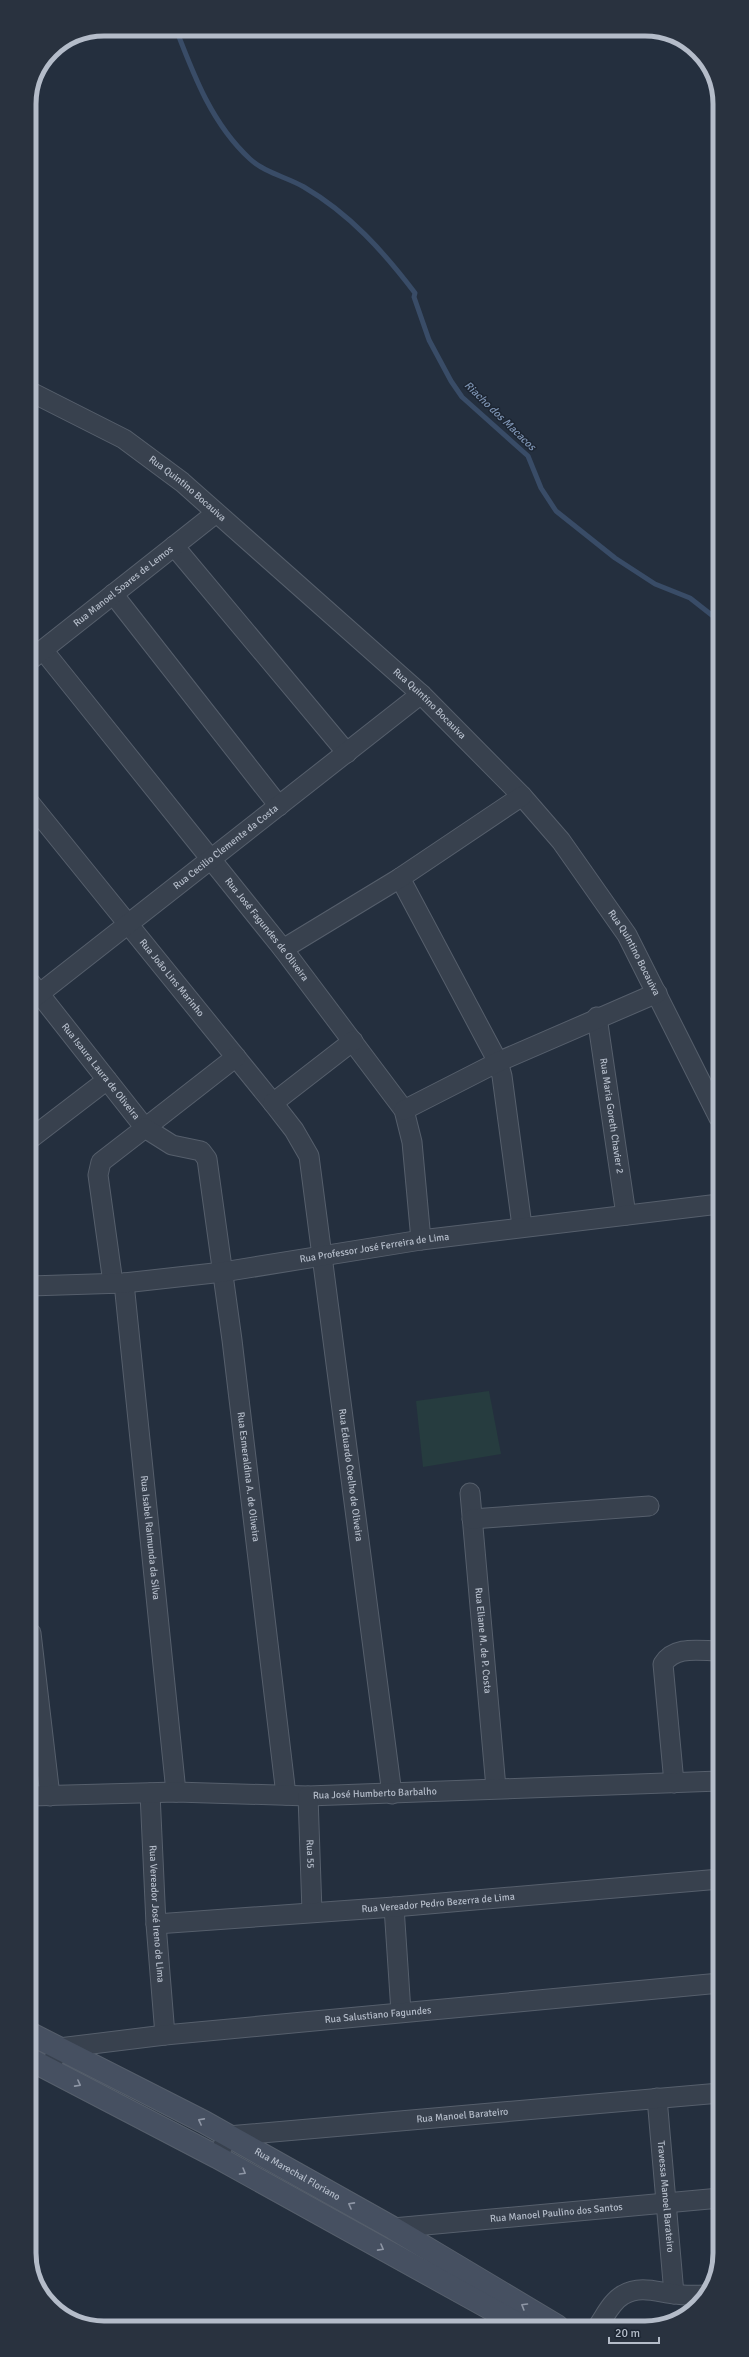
<svg xmlns="http://www.w3.org/2000/svg" width="749" height="2357" font-family="Signika,sans-serif">
	<rect width="100%" height="100%" fill="#242f3e"/>
	<!-- green -->
	<path fill="#263c3f" d="M489 1391 501 1454 423 1467 416 1401Z"/>
	<g fill="none" stroke-linecap="round" stroke-linejoin="round">
		<!-- stream -->
		<path stroke="#394c67" stroke-width="5" d="M176 29C194 76 212 124 250 159 265 173 287 177 304 187 350 214 383 251 415 293L414 297 429 340 451 381 462 397 528 456 541 488 556 511 615 558 655 584 690 598 718 620"/>
		<defs>
			<g id="street">
				<path id="s1" d="M29 391 124 439 182 482 421 694 522 796 561 841 627 935 719 1118"/>
				<path d="M174 546 347 753"/>
				<path d="M113 594 279 806"/>
				<path id="s2" d="M43 650 283 949 404 1110 412 1142 421 1240"/>
				<path id="s3" d="M30 660 216 513"/>
				<path id="s4" d="M30 803 273 1103 294 1130 309 1156 392 1794"/>
				<path d="M400 878 498 1062 502 1076 522 1226"/>
				<path d="M283 949 400 878 522 796"/>
				<path id="s5" d="M30 982 145 1128 236 1057"/>
				<path id="s6" d="M30 1001 421 694"/>
				<path id="s7" d="M597 1017 626 1215"/>
				<path d="M273 1103 353 1041"/>
				<path d="M404 1110 498 1062 657 993"/>
				<path d="M30 1139 107 1080"/>
				<path id="s8" d="M113 1283 98 1175 101 1162 145 1128 172 1145 201 1151 207 1159 232 1340 286 1795"/>
				<path id="s9" d="M124 1283 176 1792"/>
				<path id="s10" d="M30 1286 124 1283 223 1272 421 1240 719 1204"/>
				<path id="s11" d="M470 1493 496 1788"/>
				<path d="M472 1519 649 1506"/>
				<path d="M31 1633 50 1796"/>
				<path d="M674 1783 663 1664C675 1645 700 1651 719 1651"/>
				<path id="s12" d="M150 1793 156 1924 165 2035"/>
				<path id="s13" d="M31 1796 176 1792 308 1796 719 1781"/>
				<path id="s14" d="M308 1796 312 1912"/>
				<path d="M394 1907 401 2012"/>
				<path id="s15" d="M156 1924 394 1907 720 1879"/>
				<path id="s16" d="M49 2069 59 2048 165 2035 720 1983"/>
				<path id="s17" d="M657 2098 674 2294"/>
				<path id="s18" d="M217 2157 228 2136 720 2093"/>
				<path id="s19" d="M393 2228 720 2198"/>
				<path d="M598 2326C605 2316 612 2301 623 2295 640 2285 657 2292 675 2294 685 2296 696 2295 706 2295"/>
			</g>
			<g id="secondary">
				<path id="s20" d="M31 2034 204 2122 393 2228 557 2326"/>
				<path d="M31 2060 217 2157 522 2326"/>
			</g>
		</defs>
		<!-- street casing -->
		<use href="#street" stroke="#565f6c" stroke-width="21"/>
		<!-- secondary casing -->
		<use href="#secondary" stroke="#565f6c" stroke-width="24"/>
		<!-- street -->
		<use href="#street" stroke="#38414e" stroke-width="19"/>
		<!-- secondary -->
		<use href="#secondary" stroke="#465061" stroke-width="22"/>
	</g>
	<!-- one-way arrows -->
	<defs><path id="oneway-chevron" d="M-2-3.5L2.5 0L-2 3.5" fill="none" stroke-width="1.6" stroke-linecap="round" stroke-linejoin="round"/></defs>
	<g stroke="#8e96a5">
		<use href="#oneway-chevron" transform="translate(78 2084) rotate(28)"/>
		<use href="#oneway-chevron" transform="translate(201 2121) rotate(-152)"/>
		<use href="#oneway-chevron" transform="translate(243 2172) rotate(30)"/>
		<use href="#oneway-chevron" transform="translate(351 2205) rotate(-151)"/>
		<use href="#oneway-chevron" transform="translate(381 2248) rotate(29)"/>
		<use href="#oneway-chevron" transform="translate(524 2306) rotate(-149)"/>
	</g>
	<g text-anchor="middle" dominant-baseline="central" stroke-width="3" stroke-linejoin="round" paint-order="stroke">
		<!-- street labels -->
		<g font-size="10" fill="#b4bcc9" stroke="#1d2633">
			<text stroke="none"><textPath href="#s1" startOffset="187">Rua Quintino Bocauiva</textPath></text>
			<text stroke="none"><textPath href="#s3" startOffset="119">Rua Manoel Soares de Lemos</textPath></text>
			<text stroke="none"><textPath href="#s1" startOffset="511">Rua Quintino Bocauiva</textPath></text>
			<text stroke="none"><textPath href="#s6" startOffset="249">Rua Cecilio Clemente da Costa</textPath></text>
			<text stroke="none"><textPath href="#s2" startOffset="358">Rua José Fagundes de Oliveira</textPath></text>
			<text stroke="none"><textPath href="#s1" startOffset="835">Rua Quintino Bocauiva</textPath></text>
			<text stroke="none"><textPath href="#s4" startOffset="225">Rua João Lins Marinho</textPath></text>
			<text stroke="none"><textPath href="#s5" startOffset="114">Rua Isaura Laura de Oliveira</textPath></text>
			<text stroke="none"><textPath href="#s7" startOffset="100">Rua Maria Goreth Chavier 2</textPath></text>
			<text stroke="none"><textPath href="#s10" startOffset="347">Rua Professor José Ferreira de Lima</textPath></text>
			<text stroke="none"><textPath href="#s4" startOffset="772">Rua Eduardo Coelho de Oliveira</textPath></text>
			<text stroke="none"><textPath href="#s8" startOffset="570">Rua Esmeraldina A. de Oliveira</textPath></text>
			<text stroke="none"><textPath href="#s9" startOffset="256">Rua Isabel Raimunda da Silva</textPath></text>
			<text stroke="none"><textPath href="#s11" startOffset="148">Rua Eliane M. de P. Costa</textPath></text>
			<text stroke="none"><textPath href="#s13" startOffset="344">Rua José Humberto Barbalho</textPath></text>
			<text stroke="none"><textPath href="#s14" startOffset="58">Rua 55</textPath></text>
			<text stroke="none"><textPath href="#s15" startOffset="283">Rua Vereador Pedro Bezerra de Lima</textPath></text>
			<text stroke="none"><textPath href="#s12" startOffset="121">Rua Vereador José Ireno de Lima</textPath></text>
			<text stroke="none"><textPath href="#s16" startOffset="344">Rua Salustiano Fagundes</textPath></text>
			<text stroke="none"><textPath href="#s18" startOffset="259">Rua Manoel Barateiro</textPath></text>
			<text stroke="none"><textPath href="#s20" startOffset="301">Rua Marechal Floriano</textPath></text>
			<text stroke="none"><textPath href="#s17" startOffset="99">Travessa Manoel Barateiro</textPath></text>
			<text stroke="none"><textPath href="#s19" startOffset="164">Rua Manoel Paulino dos Santos</textPath></text>
		</g>
		<!-- water labels -->
		<g font-size="11" font-style="italic" fill="#7c92b1" stroke="#1d2633">
			<text transform="translate(500 416) rotate(44)">Riacho dos Macacos</text>
		</g>
	</g>
	<!-- crop -->
	<path d="M0 0H749V2357H0ZM104 36H645A68 68 0 0 1 713 104V2253A68 68 0 0 1 645 2321H104A68 68 0 0 1 36 2253V104A68 68 0 0 1 104 36Z" fill="#29323f" fill-rule="evenodd"/>
	<path fill="none" stroke="#b4bcc9" stroke-width="5" d="M104 36H645A68 68 0 0 1 713 104V2253A68 68 0 0 1 645 2321H104A68 68 0 0 1 36 2253V104A68 68 0 0 1 104 36Z"/>
	<!-- scale -->
	<path d="M609 2337v6h50v-6" fill="none" stroke="#b4bcc9" stroke-width="2"/>
	<text x="615" y="2337" font-size="12" fill="#b4bcc9" stroke="#1d2633" stroke-width="3" paint-order="stroke">20 m</text>
</svg>
